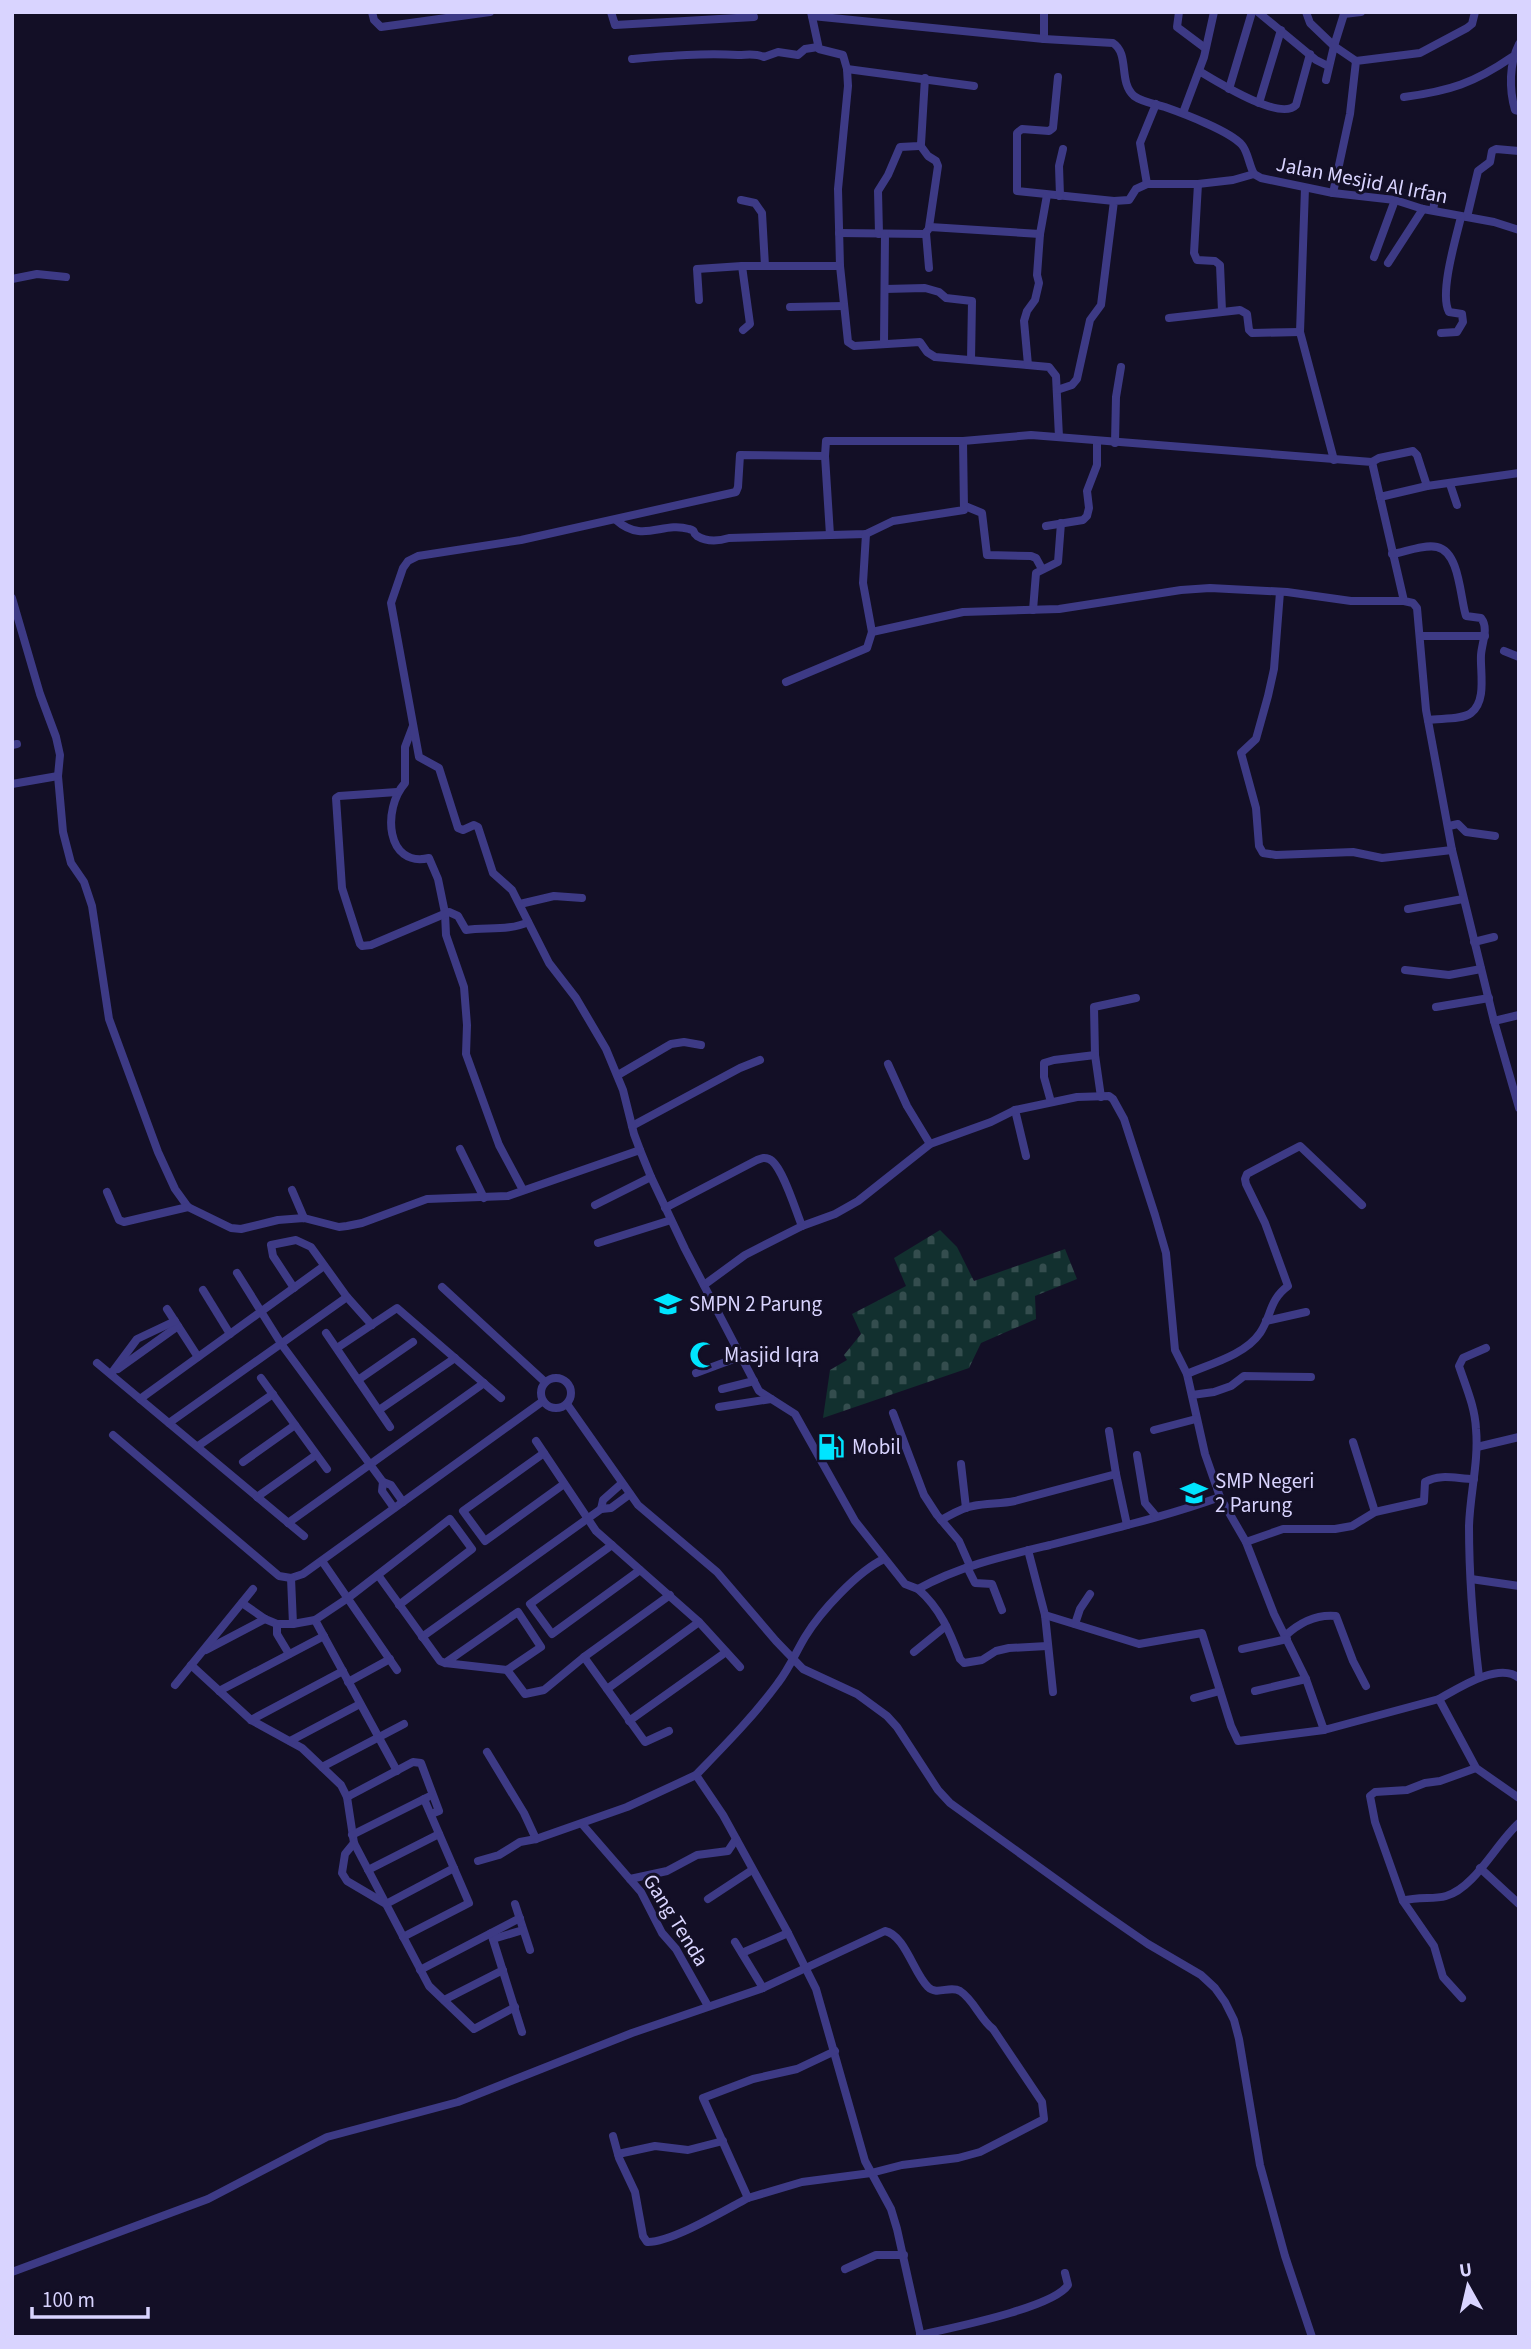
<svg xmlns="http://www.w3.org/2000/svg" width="1531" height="2349" font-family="'Source Sans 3',sans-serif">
	<defs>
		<pattern id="cemetery-stones" width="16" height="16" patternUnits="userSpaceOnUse" patternTransform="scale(1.75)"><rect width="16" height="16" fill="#12302f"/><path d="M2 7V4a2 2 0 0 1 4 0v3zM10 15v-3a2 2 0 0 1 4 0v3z" fill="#344d4e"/></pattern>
	</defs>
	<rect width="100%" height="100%" fill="#130f26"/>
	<!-- cemetery -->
	<path fill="url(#cemetery-stones)" d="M940 1230 957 1247 974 1281 1065 1249 1077 1279 1035 1296 1036 1319 981 1343 969 1368 823 1418 830 1370 847 1360 844 1355 861 1334 852 1314 906 1286 894 1258Z"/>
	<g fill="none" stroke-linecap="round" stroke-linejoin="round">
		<!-- street -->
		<g stroke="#3d3a85" stroke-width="8">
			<path d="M372 12 374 20 381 27 490 12"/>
			<path d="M611 12 615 25 754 17"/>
			<path d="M811 12 819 49 843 55 847 69 848 86 838 189 840 266 848 342 854 346 920 342 927 352 935 357 1049 367 1056 376 1059 437"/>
			<path d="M1044 12V39L1113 43C1130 54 1118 82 1134 96 1142 102 1155 104 1165 107 1182 113 1230 131 1242 145 1248 152 1249 165 1254 174L1261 178 1333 193 1395 200 1423 209 1494 222 1519 230"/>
			<path d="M1179 12 1177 27 1205 48"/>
			<path d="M1258 12 1316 60 1328 66"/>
			<path d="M1306 12 1310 23 1334 46 1344 14 1361 12"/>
			<path d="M812 16 1044 39"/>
			<path d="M1519 44C1509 64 1509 89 1515 110L1519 111"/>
			<path d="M632 59C668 56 702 53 738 55 748 55 755 53 764 57L778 52 798 55 805 49 818 47"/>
			<path d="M847 69 974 86"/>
			<path d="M1199 71C1216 81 1280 122 1296 105L1310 54"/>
			<path d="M1058 77 1053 128 1049 131 1022 129 1017 133V191L1114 201"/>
			<path d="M1326 80 1334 46 1356 61"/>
			<path d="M1229 89 1252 12"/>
			<path d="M1404 97C1450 91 1474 83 1512 57"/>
			<path d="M1259 103 1281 30"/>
			<path d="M1183 113 1204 57 1214 12"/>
			<path d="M920 145 928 156 936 161 938 166 929 227"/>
			<path d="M1147 184 1140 143 1156 104"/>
			<path d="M1198 184 1194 253 1197 260 1215 261 1220 265 1222 311"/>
			<path d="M1305 188 1300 332 1334 460"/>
			<path d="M1333 193 1350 114 1356 61 1420 53 1467 28 1472 24 1475 12"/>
			<path d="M1060 196 1059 166 1063 149"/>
			<path d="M741 200 755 203 762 213 765 266"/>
			<path d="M1433 210 1435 199"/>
			<path d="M1467 217 1478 171 1490 162 1492 151 1496 149 1519 151"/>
			<path d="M839 233 925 234 930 227 1040 234"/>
			<path d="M926 233 929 268"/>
			<path d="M879 234 878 191 888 175 900 147 919 146 921 144 925 78"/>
			<path d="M1374 257 1395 200"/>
			<path d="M1388 263 1423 209"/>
			<path d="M12 279 37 274 66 277"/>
			<path d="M885 289 925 288 939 292 946 298 972 301 971 360"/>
			<path d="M699 300 697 269 742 266"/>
			<path d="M790 307 844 306"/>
			<path d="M1169 318 1240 310 1247 314 1249 330 1252 333 1300 332"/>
			<path d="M743 330 750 324 742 266H840"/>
			<path d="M1441 333 1457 332 1463 322 1462 314 1449 312C1439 294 1456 238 1461 217"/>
			<path d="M884 344 885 234"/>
			<path d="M1028 365 1024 321 1027 311 1035 300 1039 283 1037 275 1040 234 1047 195"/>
			<path d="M1057 390 1072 385 1077 379 1090 320 1101 305 1114 201 1129 200 1136 189 1147 184H1198L1233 180 1254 174"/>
			<path d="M1115 443 1116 397 1121 367"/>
			<path d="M825 456 830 535"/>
			<path d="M1372 462 1379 458 1413 451 1417 455 1427 486"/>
			<path d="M1450 484 1457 505"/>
			<path d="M1380 497 1404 601 1413 603 1417 608 1426 710 1452 850 1494 1021 1519 1108"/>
			<path d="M965 506 982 513 987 555 1031 556 1036 558 1042 569"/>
			<path d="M616 520C643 544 662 521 689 529 697 531 691 531 697 536 707 542 719 541 729 538L866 534 893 521 964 510 963 441"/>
			<path d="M1046 526 1083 520 1087 516 1089 508 1087 491 1097 465V441"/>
			<path d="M1392 554C1405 552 1424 544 1437 547 1460 552 1460 598 1466 616L1481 618C1489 628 1482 642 1481 655 1480 672 1487 701 1471 713 1462 720 1440 718 1428 720"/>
			<path d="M1280 592 1274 669 1268 696 1256 739 1241 753 1256 808 1259 846 1263 853 1276 855 1353 852 1382 858 1452 850"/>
			<path d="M12 598 40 694 56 737 60 755 58 776 63 832 71 863 84 882 92 906 109 1019 158 1152 175 1189 188 1207 231 1228 241 1229 278 1220 304 1218 339 1227 347 1226 362 1223 427 1199 508 1196 640 1150 651 1177 685 1249 759 1391 795 1414 855 1521 905 1584 918 1589C959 1566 1004 1556 1050 1545 1107 1530 1165 1517 1220 1497L1246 1542 1274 1614 1306 1679 1324 1730 1439 1699 1476 1768 1519 1798"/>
			<path d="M1033 610 1036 573 1058 562 1061 523"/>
			<path d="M872 632 963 612 1059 609 1181 590 1210 588 1287 592 1351 601H1404"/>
			<path d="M1420 636H1485"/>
			<path d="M1504 651 1519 657"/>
			<path d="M786 682 867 648 872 632 863 583 866 534"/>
			<path d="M413 726 405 747V783C382 809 386 868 429 858L438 879 445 913 446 935 464 987 467 1025 466 1054 499 1145 523 1190"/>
			<path d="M12 745 17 744"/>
			<path d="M12 784 58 776"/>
			<path d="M397 792 339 796 336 798 342 888 360 944 362 946 371 945 449 912 458 916 466 930C486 927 510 931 528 922"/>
			<path d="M1449 826 1458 824 1466 832 1495 836"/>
			<path d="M520 904 554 896 582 898"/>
			<path d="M1408 909 1463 899"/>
			<path d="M1474 942 1494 937"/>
			<path d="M1405 970 1449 975 1481 969"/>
			<path d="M1436 1007 1489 998"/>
			<path d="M1494 1021 1519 1015"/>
			<path d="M888 1064 907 1106 930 1144"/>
			<path d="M618 1075 671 1044 684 1042 701 1045"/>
			<path d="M1101 1097 1095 1055 1094 1007 1136 998"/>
			<path d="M1051 1102 1044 1077V1063L1054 1060 1095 1055"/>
			<path d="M1015 1110 1026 1156"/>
			<path d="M632 1126 740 1068 760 1060"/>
			<path d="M460 1149 484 1198"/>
			<path d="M640 1150 634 1134 623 1090 606 1049 576 998 549 963 512 890 493 873 478 827 474 825 463 830 458 828 439 768 419 757 391 603 403 568 408 561 418 556 521 540 736 492 738 487 740 455 825 456 826 441H963L1031 435 1372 462 1380 497 1427 486 1519 473"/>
			<path d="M292 1190 304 1218"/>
			<path d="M107 1192 119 1220 124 1222 188 1207"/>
			<path d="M595 1205 651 1177"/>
			<path d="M665 1208 757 1160C762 1158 764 1157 769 1159 782 1164 796 1212 802 1226"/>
			<path d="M598 1243 671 1220"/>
			<path d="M237 1273 282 1345 383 1482 391 1485 403 1502"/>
			<path d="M704 1285 745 1255 802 1226 835 1214 858 1201 930 1144 991 1122 1015 1110 1077 1097 1109 1096 1113 1099 1124 1119 1155 1215 1166 1253 1175 1350 1187 1374 1205 1454 1220 1497"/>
			<path d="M442 1287 545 1382"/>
			<path d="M294 1288 273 1256 271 1245 296 1240 311 1247 347 1297 372 1325"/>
			<path d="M203 1290 230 1334"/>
			<path d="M167 1309 198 1357"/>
			<path d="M1266 1321 1306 1312"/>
			<path d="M326 1333 390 1427"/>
			<path d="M337 1348 397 1308 501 1398"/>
			<path d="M97 1363 304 1536"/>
			<path d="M118 1369 178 1326"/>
			<path d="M696 1373 731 1360H743"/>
			<path d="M111 1374 137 1339 175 1321"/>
			<path d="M1187 1374C1210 1364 1245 1355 1260 1333 1272 1315 1269 1300 1288 1286L1265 1223 1246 1184 1245 1179 1247 1174 1300 1146 1362 1205"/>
			<circle cx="556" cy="1393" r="15"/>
			<path d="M261 1378 327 1469"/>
			<path d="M358 1380 413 1342"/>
			<path d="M722 1389 754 1381"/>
			<path d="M1192 1395 1214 1392 1231 1386 1244 1376 1311 1377"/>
			<path d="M140 1399 324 1266"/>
			<path d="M567 1404 638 1505 717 1572 776 1641 803 1669 857 1694 887 1716 897 1727 938 1790 950 1803 1096 1908 1148 1944 1201 1975 1215 1988 1225 2002 1234 2020 1239 2039 1260 2165 1285 2256 1312 2337"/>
			<path d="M719 1407 771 1399"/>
			<path d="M379 1410 455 1358"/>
			<path d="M893 1413 924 1495 937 1515 959 1541 970 1566"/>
			<path d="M169 1423 347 1297"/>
			<path d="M1154 1430 1196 1419"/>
			<path d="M113 1435 279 1576 291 1578 303 1574 543 1401"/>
			<path d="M536 1441 596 1531 699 1622 740 1667"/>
			<path d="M1353 1442 1375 1512"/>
			<path d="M198 1446 273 1394"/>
			<path d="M1477 1447 1519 1437"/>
			<path d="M544 1453 463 1511 485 1541 564 1484"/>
			<path d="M1137 1455 1145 1503 1156 1516"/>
			<path d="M243 1462 295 1425"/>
			<path d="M961 1464 966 1508"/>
			<path d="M1116 1474 1127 1525"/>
			<path d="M383 1482 382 1491 394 1508"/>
			<path d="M257 1497 316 1455"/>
			<path d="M601 1509 603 1500 621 1484"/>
			<path d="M941 1520C951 1515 961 1508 973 1506 987 1503 1001 1504 1015 1501L1116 1474 1109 1431"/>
			<path d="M288 1523 484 1383"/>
			<path d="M1246 1542 1283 1529H1335L1352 1526 1375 1512 1424 1501 1425 1482C1441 1473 1457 1479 1474 1479"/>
			<path d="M612 1545 530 1604 552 1634 640 1570"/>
			<path d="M1028 1550 1045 1615 1053 1692"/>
			<path d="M884 1559C858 1571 820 1612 805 1637 796 1652 789 1669 778 1683 753 1717 725 1745 696 1775L723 1815 788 1933 816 1989 865 2161 891 2209 897 2229 921 2337"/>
			<path d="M322 1561 397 1670"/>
			<path d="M967 1567 975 1583 992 1584 1002 1610"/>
			<path d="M378 1575 440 1661 445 1663 507 1670 541 1647 518 1612 445 1663"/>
			<path d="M291 1578 293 1624"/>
			<path d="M1471 1579 1519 1586"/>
			<path d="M918 1589C940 1608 950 1632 960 1659L964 1663 982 1660 996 1651 1009 1648 1047 1646"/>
			<path d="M242 1603 265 1619 277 1624H293L315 1620 348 1598 450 1519 472 1549 399 1605"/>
			<path d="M1045 1615 1139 1644 1202 1633 1231 1726 1238 1741 1324 1730"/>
			<path d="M315 1620 397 1771"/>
			<path d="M277 1624V1634L289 1654"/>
			<path d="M1075 1624 1080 1609 1090 1594"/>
			<path d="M1285 1636C1299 1623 1316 1614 1336 1616L1353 1661 1366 1686"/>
			<path d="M422 1637 601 1509 611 1508 630 1494"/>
			<path d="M1242 1649 1287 1639"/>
			<path d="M206 1650 265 1619"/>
			<path d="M914 1652 946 1626"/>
			<path d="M584 1657 645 1742 669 1731"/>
			<path d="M191 1665 251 1720 302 1748 341 1785 347 1797 354 1843 429 1986 474 2029 515 2007"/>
			<path d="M507 1670 525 1694 544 1690 584 1657 670 1595"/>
			<path d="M1479 1677C1473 1627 1469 1576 1469 1526 1470 1493 1479 1461 1476 1429 1475 1407 1466 1387 1459 1366L1463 1358 1486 1348"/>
			<path d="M348 1682 390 1659"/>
			<path d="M175 1685 253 1589"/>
			<path d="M607 1689 699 1622"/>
			<path d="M219 1691 324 1636"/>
			<path d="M1255 1691 1306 1679"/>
			<path d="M1194 1698 1220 1691"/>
			<path d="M1439 1699C1457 1689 1499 1661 1519 1678"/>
			<path d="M251 1720 343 1671"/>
			<path d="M629 1721 726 1652"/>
			<path d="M290 1741 360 1704"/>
			<path d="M487 1752 524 1813 536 1839"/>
			<path d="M322 1767 404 1724"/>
			<path d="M1476 1768 1440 1781 1425 1783 1407 1790 1375 1792 1370 1796 1375 1822 1403 1901C1419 1896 1433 1900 1446 1896 1475 1888 1497 1842 1519 1823"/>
			<path d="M347 1797 413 1762 421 1763 439 1811 431 1814"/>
			<path d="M582 1824 641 1892 662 1933 676 1949 708 2006"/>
			<path d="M352 1835 428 1797"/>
			<path d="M354 1843 345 1854 342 1873 347 1881 386 1904 454 1868"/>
			<path d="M478 1861 499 1855 520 1842 536 1839 627 1807 696 1775"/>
			<path d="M1480 1868 1519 1904"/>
			<path d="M368 1870 439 1834"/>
			<path d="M630 1879 667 1871 697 1855 728 1851 736 1839"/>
			<path d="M708 1899 752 1870"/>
			<path d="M1403 1901 1434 1946 1443 1977 1462 1998"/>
			<path d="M515 1904 530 1950"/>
			<path d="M491 1933 522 2032"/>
			<path d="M403 1937 469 1903 424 1799"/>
			<path d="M493 1939 523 1930"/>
			<path d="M735 1942 763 1988"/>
			<path d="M742 1953 788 1933"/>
			<path d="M420 1970 520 1918"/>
			<path d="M444 2000 503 1970"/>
			<path d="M613 2136 619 2158 635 2192 643 2236 647 2242C671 2243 725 2210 748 2198"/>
			<path d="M618 2154 655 2146 688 2150 723 2141"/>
			<path d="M845 2269 876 2255H904"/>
			<path d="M12 2272 208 2199 327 2137 458 2102 632 2033 763 1988 885 1931C905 1935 914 1974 928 1987 937 1996 950 1985 960 1991 974 2000 980 2019 993 2029L1042 2102 1044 2119 980 2152 958 2158 902 2165 871 2173 802 2182 748 2198 703 2098 753 2079 797 2069 835 2051"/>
			<path d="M920 2335C950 2328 1053 2308 1068 2285L1065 2273"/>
		</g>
	</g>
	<!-- icons -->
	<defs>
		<symbol id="school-bare" viewBox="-9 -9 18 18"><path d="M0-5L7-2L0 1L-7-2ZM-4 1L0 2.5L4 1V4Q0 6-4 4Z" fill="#00e5ff" stroke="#130f26" stroke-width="2.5" paint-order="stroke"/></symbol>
		<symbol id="mosque-bare" viewBox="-9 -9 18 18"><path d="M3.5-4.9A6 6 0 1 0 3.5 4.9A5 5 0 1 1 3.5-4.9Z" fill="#00e5ff" stroke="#130f26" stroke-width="2.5" paint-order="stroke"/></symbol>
		<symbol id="fuel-bare" viewBox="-9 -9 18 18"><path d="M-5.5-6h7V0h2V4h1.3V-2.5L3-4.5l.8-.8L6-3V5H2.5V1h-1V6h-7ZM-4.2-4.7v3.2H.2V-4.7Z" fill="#00e5ff" stroke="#130f26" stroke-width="2.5" paint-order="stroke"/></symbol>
	</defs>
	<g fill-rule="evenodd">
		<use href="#school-bare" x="649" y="1285" width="38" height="38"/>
		<use href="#mosque-bare" x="684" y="1336" width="38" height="38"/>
		<use href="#fuel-bare" x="812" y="1428" width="38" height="38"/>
		<use href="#school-bare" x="1175" y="1474" width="38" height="38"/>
	</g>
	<g text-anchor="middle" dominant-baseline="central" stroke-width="6" stroke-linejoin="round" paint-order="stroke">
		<!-- street labels -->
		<g font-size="21" fill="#d9d4ff" stroke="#130f26">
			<text transform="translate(1362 180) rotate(11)">Jalan Mesjid Al Irfan</text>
			<text transform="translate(676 1920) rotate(58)">Gang Tenda</text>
		</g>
		<!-- poi labels -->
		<g font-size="21" fill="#d9d4ff" stroke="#130f26" text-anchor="start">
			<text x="689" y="1304">SMPN 2 Parung</text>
			<text x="724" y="1355">Masjid Iqra</text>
			<text x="852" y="1447">Mobil</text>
			<text x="1215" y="1481">SMP Negeri<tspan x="1215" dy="24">2 Parung</tspan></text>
		</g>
	</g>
	<!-- border -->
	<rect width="1531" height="2349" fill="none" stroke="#d9d4ff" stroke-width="28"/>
	<!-- north arrow -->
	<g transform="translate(1468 2286) rotate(352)" stroke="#130f26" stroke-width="5" paint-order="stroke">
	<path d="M0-5L12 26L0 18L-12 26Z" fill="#d9d4ff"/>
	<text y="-10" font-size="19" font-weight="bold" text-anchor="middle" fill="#d9d4ff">U</text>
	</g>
	<!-- scale -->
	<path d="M32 2307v10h116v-10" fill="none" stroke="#d9d4ff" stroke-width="3.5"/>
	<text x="42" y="2307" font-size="21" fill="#d9d4ff" stroke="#130f26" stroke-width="5" paint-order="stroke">100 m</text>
</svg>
